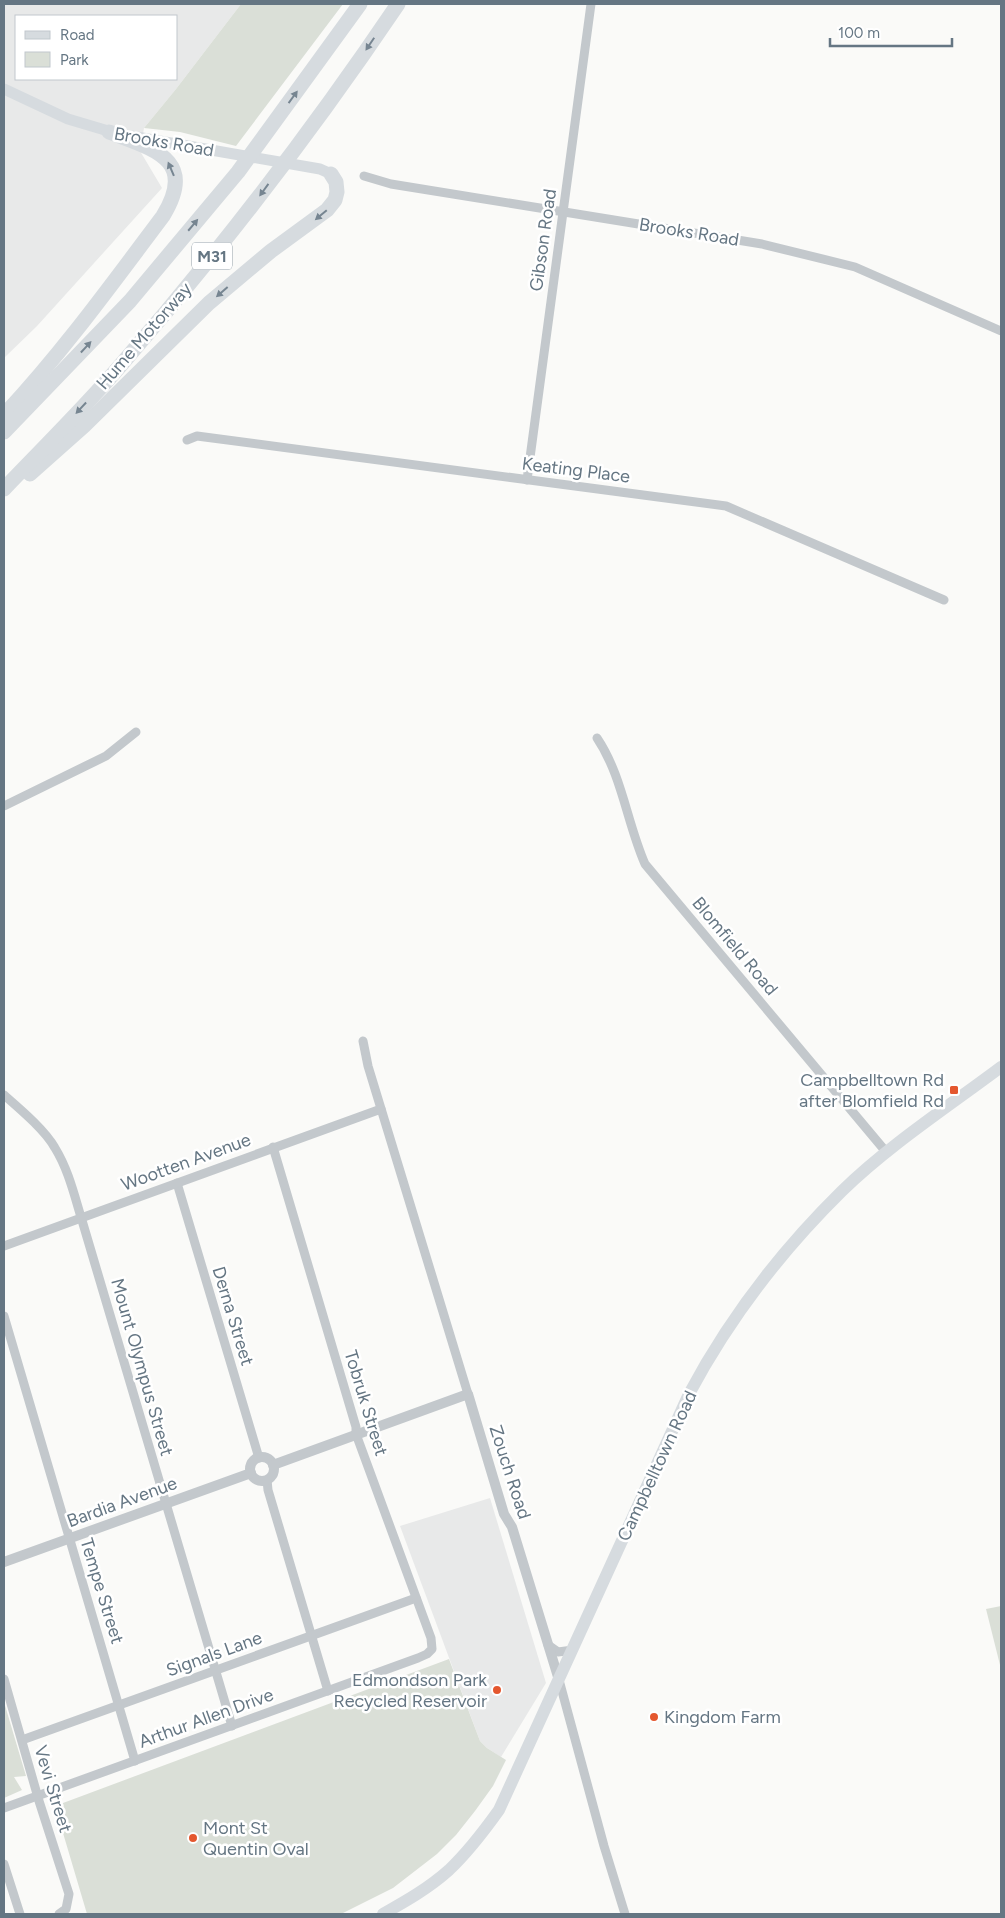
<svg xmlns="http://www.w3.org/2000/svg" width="1005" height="1918" font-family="Figtree,sans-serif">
	<rect width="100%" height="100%" fill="#fafaf8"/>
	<!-- built -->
	<g fill="#e8e9e9" fill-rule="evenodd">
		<path d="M4 4H241L176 89 144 128 140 151 162 188 37 326 4 358ZM16 16H176V79H16Z"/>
		<path d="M490 1498 546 1683 501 1757 487 1748 480 1741 400 1526Z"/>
	</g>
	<!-- green -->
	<g fill="#dadfd7">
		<path d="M241 4H343L236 146 180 132 144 128 176 89Z"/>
		<path d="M1001 1606V1669L986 1609Z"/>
		<path d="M449 1659 480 1741 487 1748 506 1760 493 1786 475 1811 456 1835 437 1854 393 1888 341 1914H87L55 1806Z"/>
		<path d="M4 1702 26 1776 14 1777 22 1790 4 1798Z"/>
	</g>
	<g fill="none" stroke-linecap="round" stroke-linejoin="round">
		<!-- minor -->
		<g stroke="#c3c8cc" stroke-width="9">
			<path d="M364 176 391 184 762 244 855 267 1001 331"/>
			<path d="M187 440 197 436 726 506 944 600"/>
			<path d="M527 480 591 4"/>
			<path d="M597 738C622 775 627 823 645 864L887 1153"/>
			<path d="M4 806 106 756 136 732"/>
			<path d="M363 1041 368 1066 468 1394"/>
			<path d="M4 1095C20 1109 45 1130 55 1148 68 1169 74 1194 81 1217L232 1726"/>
			<path d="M177 1183 259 1458"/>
			<path d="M4 1246 381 1109"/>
			<path d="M4 1316 135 1761"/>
			<path d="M267 1480 268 1490 328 1691"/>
			<path d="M548 1645 558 1652 573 1650"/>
			<path d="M4 1679 39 1801 69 1894 66 1909 59 1914"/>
			<path d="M559 1680 604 1846 625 1914"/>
			<path d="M22 1740 416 1598"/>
			<path d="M4 1808 418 1658 427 1654 432 1649 431 1638 356 1434V1427L273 1147"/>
			<path d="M4 1864 20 1914"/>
		</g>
		<!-- tertiary -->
		<g stroke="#c3c8cc" stroke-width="10">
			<circle cx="262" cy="1469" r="12"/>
			<path d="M273 1465 468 1394 504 1514 512 1527 559 1680"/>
			<path d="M4 1562 251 1473"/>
		</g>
		<!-- secondary -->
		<g stroke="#d6dbdf" stroke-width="11">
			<path d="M4 89 68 119 115 133"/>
			<path d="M131 136 320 169 331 174"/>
		</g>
		<!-- primary -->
		<path stroke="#d6dbdf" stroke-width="12" d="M383 1914C406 1901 429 1888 449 1870 468 1852 484 1831 499 1810L689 1394C729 1319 781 1251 842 1191 888 1146 949 1106 1001 1067"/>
		<!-- motorway -->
		<g stroke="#d6dbdf" stroke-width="15">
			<path d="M4 415C62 353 112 284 163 216 198 159 153 149 109 132"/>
			<path d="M4 432 130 301 238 172 360 4"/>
			<path d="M30 474 84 426 209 303 271 251 327 210 335 200 337 192 336 182 331 174"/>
			<path d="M4 489C43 448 83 409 120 366 220 251 313 130 398 4"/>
		</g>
	</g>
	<!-- one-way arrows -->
	<defs><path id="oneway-solid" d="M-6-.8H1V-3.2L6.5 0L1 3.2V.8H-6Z" transform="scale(1.25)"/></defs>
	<g fill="#768591">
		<use href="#oneway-solid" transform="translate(370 44) rotate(124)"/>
		<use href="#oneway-solid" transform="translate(293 97) rotate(-54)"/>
		<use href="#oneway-solid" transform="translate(171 169) rotate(-113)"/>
		<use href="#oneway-solid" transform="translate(264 190) rotate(126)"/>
		<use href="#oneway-solid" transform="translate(321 215) rotate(140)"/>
		<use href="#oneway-solid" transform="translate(193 225) rotate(-50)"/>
		<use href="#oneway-solid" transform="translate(222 292) rotate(139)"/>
		<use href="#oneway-solid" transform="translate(86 347) rotate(-47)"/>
		<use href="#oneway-solid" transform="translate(81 408) rotate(133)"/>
	</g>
	<!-- markers -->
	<g fill="#e4572e" stroke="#fff" stroke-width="2">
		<rect x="949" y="1085" width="10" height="10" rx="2.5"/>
		<circle cx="497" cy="1690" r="5"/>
		<circle cx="654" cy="1717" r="5"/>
		<circle cx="193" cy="1838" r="5"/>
	</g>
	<g text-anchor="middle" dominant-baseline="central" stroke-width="5" stroke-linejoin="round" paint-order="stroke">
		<!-- shield labels -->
		<rect fill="#fff" stroke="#939fa8" stroke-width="1" x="192" y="242.5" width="40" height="27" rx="4"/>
		<g font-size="16" font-weight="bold" fill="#657683">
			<text x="212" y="256">M31</text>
		</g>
		<!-- street labels -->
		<g font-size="18" fill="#657683" stroke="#fff">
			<text transform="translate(164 142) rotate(10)">Brooks Road</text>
			<text transform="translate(689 232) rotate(9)">Brooks Road</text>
			<text transform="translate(543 240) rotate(-82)">Gibson Road</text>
			<text transform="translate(144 336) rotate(-49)">Hume Motorway</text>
			<text transform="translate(576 470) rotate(7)">Keating Place</text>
			<text transform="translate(735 946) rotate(50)">Blomfield Road</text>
			<text transform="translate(186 1162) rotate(-20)">Wootten Avenue</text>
			<text transform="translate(233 1316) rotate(73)">Derna Street</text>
			<text transform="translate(142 1367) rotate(74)">Mount Olympus Street</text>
			<text transform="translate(366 1403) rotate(73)">Tobruk Street</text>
			<text transform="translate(657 1466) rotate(-65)">Campbelltown Road</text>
			<text transform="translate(510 1472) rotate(72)">Zouch Road</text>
			<text transform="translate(122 1502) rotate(-20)">Bardia Avenue</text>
			<text transform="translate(102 1591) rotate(73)">Tempe Street</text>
			<text transform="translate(214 1654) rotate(-20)">Signals Lane</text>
			<text transform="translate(206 1718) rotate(-20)">Arthur Allen Drive</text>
			<text transform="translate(53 1789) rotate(73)">Vevi Street</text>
		</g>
		<!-- poi labels -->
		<g font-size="18" fill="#657683" stroke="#fff" text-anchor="end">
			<text x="944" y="1080">Campbelltown Rd<tspan x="944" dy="21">after Blomfield Rd</tspan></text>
			<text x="487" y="1680">Edmondson Park<tspan x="487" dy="21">Recycled Reservoir</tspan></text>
			<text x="664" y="1717" text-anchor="start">Kingdom Farm</text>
			<text x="203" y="1828" text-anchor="start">Mont St<tspan x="203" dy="21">Quentin Oval</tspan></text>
		</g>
	</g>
	<!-- border -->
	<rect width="1005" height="1918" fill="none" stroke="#657683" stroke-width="10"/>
	<!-- legend -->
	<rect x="15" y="15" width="162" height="65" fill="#ffffff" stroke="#c1c8cd"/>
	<rect x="25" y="31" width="25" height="8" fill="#d6dbdf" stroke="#c1c8cd"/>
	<text x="60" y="40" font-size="15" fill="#657683">Road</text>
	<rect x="25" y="52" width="25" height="15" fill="#dadfd7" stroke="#c1c8cd"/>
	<text x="60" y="65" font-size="15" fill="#657683">Park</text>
	<!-- scale -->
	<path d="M830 38v8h122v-8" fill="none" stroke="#657683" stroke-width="2.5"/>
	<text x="838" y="38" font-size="15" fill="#657683" stroke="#ffffff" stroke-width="4" paint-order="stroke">100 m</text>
</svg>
